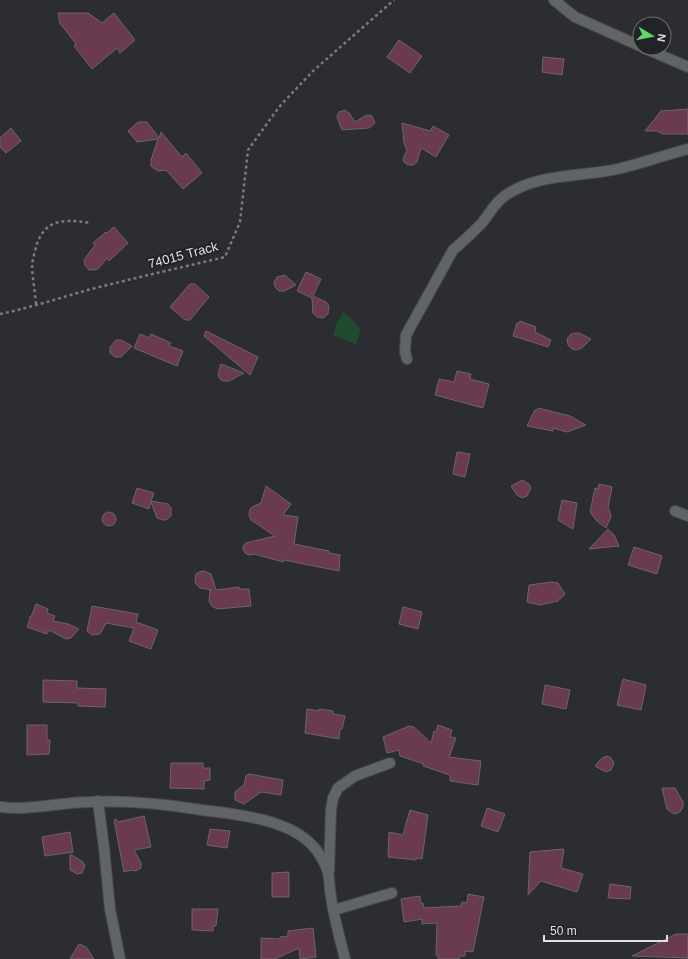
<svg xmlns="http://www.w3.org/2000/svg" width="688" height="959" font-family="Arial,sans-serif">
	<rect width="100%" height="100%" fill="#2b2d32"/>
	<!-- green -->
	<path fill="#204b2f" d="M343 312 350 318 361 329 356 344 333 335 337 323Z"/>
	<!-- building -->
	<g fill="#6a3a4e" stroke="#6c6567">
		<path d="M58 13H88L102 23 114 13 135 40 120 53 117 48 92 69 74 46 76 44 60 23Z"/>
		<path d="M399 40 422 56 410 73 387 57Z"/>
		<path d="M543 57 564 59 562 75 542 72Z"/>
		<path d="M688 109V134H663L657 131H645L661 111Z"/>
		<path d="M345 110 349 113 355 122 365 116 369 115 372 116 375 123 369 128 342 130 337 117 339 112Z"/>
		<path d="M138 122H147L159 138 161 132 182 157 186 153 202 173 183 189 166 170 159 171 153 168 151 166V160L158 139 137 142 128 131Z"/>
		<path d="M402 123 430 131 433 126 449 135 436 157 421 148 417 162 413 165H408L404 162 403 159 407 150 404 143Z"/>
		<path d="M11 128 21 141 6 153 0 147V138Z"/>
		<path d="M114 227 128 243 109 261 107 258 98 269 92 270H89L85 265 84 260 95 245 93 243 106 232 107 233Z"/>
		<path d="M306 272 321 279 313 296 326 302 329 306 328 314 323 318 317 317 313 313 312 298 297 291Z"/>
		<path d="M285 275 296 285 284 291H279L275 287 274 282 277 277Z"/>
		<path d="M190 284H195L209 297 190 320H185L170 307Z"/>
		<path d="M520 321 536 327 535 332 551 340 548 347 513 336 517 323 518 324Z"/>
		<path d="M206 331 258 357 250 375 204 336Z"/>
		<path d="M574 333H579L591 339 582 348 576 350 572 349 568 345 567 339 571 334Z"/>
		<path d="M140 334 150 338 151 334 171 343 169 346 183 351 177 366 134 348Z"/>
		<path d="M116 340H121L132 346 121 357H115L110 353V347Z"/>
		<path d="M221 364 244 373 229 381H223L220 379 218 374Z"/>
		<path d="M457 371 471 374 470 379 489 384 483 408 435 395 439 379 454 382Z"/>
		<path d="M538 408 570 416 586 425 567 432 553 428V431L527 426 535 410H537Z"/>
		<path d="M457 452 470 454 465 477 453 474Z"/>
		<path d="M522 480 529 484 531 488 527 496 522 498 517 495 511 486Z"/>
		<path d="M599 484 612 487 608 507 610 512 611 517 606 528 597 521 590 512 595 488 598 489Z"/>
		<path d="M266 486 291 504 283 515 298 517 294 544 329 551V553L340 555 339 571 284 560 283 562 254 554 249 555 245 553 243 549V546L246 543 275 536 251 520 249 515 250 509 252 507 261 503Z"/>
		<path d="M137 488 154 493 151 501 168 504 171 508V516L166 520H163L157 518 151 502 149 509 132 503Z"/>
		<path d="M562 500 577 503 573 529 558 520Z"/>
		<circle cx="109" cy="519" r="7"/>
		<path d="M608 529 614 535 619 546 589 549Z"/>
		<path d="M634 547 662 556 657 574 628 565Z"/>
		<path d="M204 571 211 574 216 590 239 587V589H249L251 606 217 609 212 606 209 601 210 590H212L200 588 196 584 195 580 196 574 199 572Z"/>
		<path d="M552 582 558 583 565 594 558 601 540 605 527 602 529 585Z"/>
		<path d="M36 604 48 609 47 613 55 616 53 621 68 624 79 629 71 638 66 639 49 630 47 634 27 627 30 619 29 617H31Z"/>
		<path d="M92 606 138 614 136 622 158 630 151 649 129 641 134 628 106 623 100 634 92 635 87 631Z"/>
		<path d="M403 607 422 612 418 629 399 624Z"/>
		<path d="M623 679 646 685 641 710 617 705Z"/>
		<path d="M43 680 77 681V688L106 689 105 707 78 706V703L43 702Z"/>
		<path d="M545 685 570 690 566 709 542 704Z"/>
		<path d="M307 709 319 711V709L333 711V714L345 716 342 729H340L339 739 305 733Z"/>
		<path d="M27 725H47V740H50L49 754 27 755Z"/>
		<path d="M438 725 452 730 450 737 456 738 449 757 481 761 478 785 450 781V775L423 766 424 764 400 756 399 750 387 753 383 737 409 726 414 727 431 743 434 731 436 732Z"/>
		<path d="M607 756 611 758 614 763 611 770 606 772 595 766 602 758Z"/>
		<path d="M171 763H203V768H210V780L204 781V789L170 788Z"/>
		<path d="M249 774 283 780 281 795 261 792 244 804 235 800V792L244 785 246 776Z"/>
		<path d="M662 788H675L683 802V807L680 812 674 814 667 809Z"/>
		<path d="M487 808 505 814 498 832 481 826Z"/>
		<path d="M410 810 428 815 422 859 417 858 416 860 388 857 389 832 403 835Z"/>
		<path d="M144 816 151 847 134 850 141 863V868L135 871 131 870 124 872 114 820 116 819 118 822Z"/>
		<path d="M210 829 230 831 227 848 207 845Z"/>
		<path d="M70 832 73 852 45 856 42 837Z"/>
		<path d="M564 849 561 868 583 874 577 892 541 881 528 895 530 852Z"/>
		<path d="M70 854 83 862 85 866 82 873 77 874 70 870Z"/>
		<path d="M289 872V897H272V873Z"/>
		<path d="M610 884 631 887 630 899 608 898Z"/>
		<path d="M468 894 484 897 473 952 465 951V956H460L459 959H438V955H436L437 923 422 924V919L404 922 401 899 420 896 421 904 423 903 424 908 461 906 462 902 467 903Z"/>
		<path d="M192 909H218L216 926H213V931L192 930Z"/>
		<path d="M313 928 316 957 300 959 299 948 275 959H261V938L280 939V937L288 936V931Z"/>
		<path d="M676 934H688V958L632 956Z"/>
		<path d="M79 944 86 947 94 959H70Z"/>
	</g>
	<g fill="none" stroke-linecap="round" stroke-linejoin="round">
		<defs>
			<g id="minor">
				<path d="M554 0 575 17 640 46"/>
				<path d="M644 48 688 67"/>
				<path d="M407 359 405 352 406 335 453 250C463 242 473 232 482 223 490 213 495 202 506 195 538 173 581 177 618 169 641 164 664 155 688 149"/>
				<path d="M675 511 688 516"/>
				<path d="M98 801 104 848 110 909 120 959"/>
				<path d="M0 807C30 811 60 802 90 802 128 800 165 804 202 810 240 815 300 819 321 857 331 873 328 879 331 897 334 918 340 939 345 959"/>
				<path d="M329 871 331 810 333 798 338 788 355 776 390 763"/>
				<path d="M334 910 392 893"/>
			</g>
		</defs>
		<!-- minor casing -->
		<use href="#minor" stroke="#484a4e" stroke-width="12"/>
		<!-- path -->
		<g stroke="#7a7b80" stroke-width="2.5" stroke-dasharray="3 3" stroke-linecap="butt">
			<path d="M36 304C35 292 32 275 32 264 33 260 34 255 35 251 42 220 61 218 90 223"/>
			<path d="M0 314C30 308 59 298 88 290 134 278 179 268 225 257L240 222 248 150 279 107 313 71 394 0"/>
		</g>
		<!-- minor -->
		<use href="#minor" stroke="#606464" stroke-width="10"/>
	</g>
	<g text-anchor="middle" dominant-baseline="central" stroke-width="4" stroke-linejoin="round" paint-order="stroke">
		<!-- street labels -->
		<g font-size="13" fill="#dfe0e4" stroke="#212328">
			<text transform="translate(183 255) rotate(-15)">74015 Track</text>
		</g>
	</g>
	<!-- north arrow -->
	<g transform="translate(652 36) rotate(100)"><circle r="19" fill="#212328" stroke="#6d6f73"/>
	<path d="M0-3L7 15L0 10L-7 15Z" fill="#61d46a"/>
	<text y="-6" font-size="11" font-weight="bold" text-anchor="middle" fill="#dfe0e4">N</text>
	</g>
	<!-- scale -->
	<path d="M544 935v6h123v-6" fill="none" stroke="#dfe0e4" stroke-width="2"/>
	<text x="550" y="935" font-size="12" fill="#dfe0e4" stroke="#212328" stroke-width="3" paint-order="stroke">50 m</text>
</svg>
